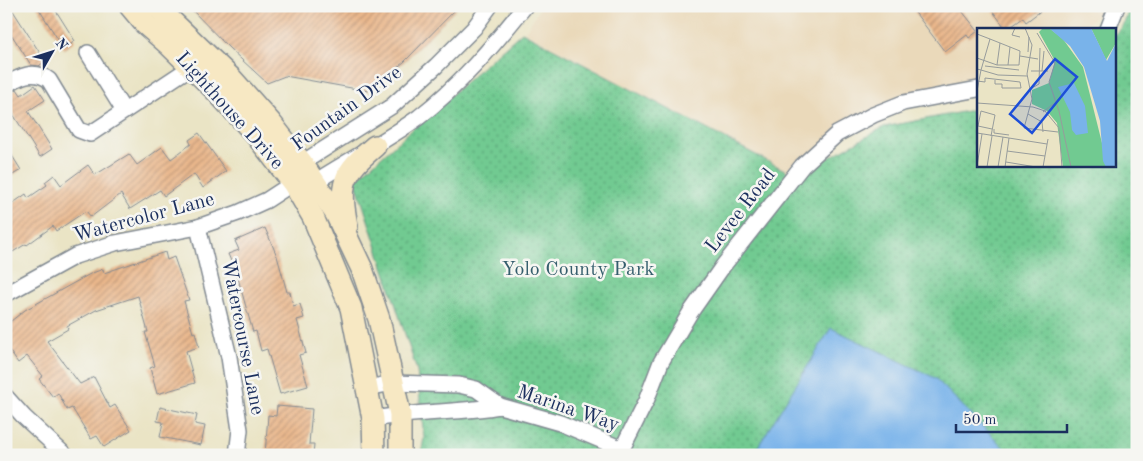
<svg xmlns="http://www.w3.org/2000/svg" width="1143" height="461" font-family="'Old Standard TT',serif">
	<defs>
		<pattern id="grass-dots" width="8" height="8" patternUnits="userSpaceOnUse" patternTransform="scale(1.25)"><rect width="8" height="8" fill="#71ca91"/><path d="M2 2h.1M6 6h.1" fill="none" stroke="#5ca47a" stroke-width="1.8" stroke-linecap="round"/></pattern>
		<pattern id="building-hatch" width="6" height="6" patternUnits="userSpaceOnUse" patternTransform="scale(1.25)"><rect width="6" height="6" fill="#eab78b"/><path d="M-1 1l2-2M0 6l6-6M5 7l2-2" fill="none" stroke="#bd9575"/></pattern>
	</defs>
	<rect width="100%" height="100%" fill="#f6f6f2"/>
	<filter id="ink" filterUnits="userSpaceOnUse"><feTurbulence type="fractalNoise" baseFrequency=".02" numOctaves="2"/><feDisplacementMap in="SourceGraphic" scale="10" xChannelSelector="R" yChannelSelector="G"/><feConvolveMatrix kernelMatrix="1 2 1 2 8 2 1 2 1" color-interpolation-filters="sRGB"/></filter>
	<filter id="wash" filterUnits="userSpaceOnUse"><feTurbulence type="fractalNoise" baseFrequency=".0096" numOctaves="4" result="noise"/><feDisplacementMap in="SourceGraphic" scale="20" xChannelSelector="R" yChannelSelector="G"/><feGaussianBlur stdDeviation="1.12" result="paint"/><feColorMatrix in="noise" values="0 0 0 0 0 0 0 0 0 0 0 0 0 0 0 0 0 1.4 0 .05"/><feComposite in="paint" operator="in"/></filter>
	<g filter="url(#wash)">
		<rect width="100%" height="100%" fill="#eae4c5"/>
		<!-- built -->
		<path fill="#ead9ba" d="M541 6H1106L1104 12 1078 29H978V84L888 103 784 172 525 32Z"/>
		<!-- grass -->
		<path fill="url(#grass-dots)" stroke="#467c78" d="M1130 6H1137V455H421L424 438 417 371 355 180 522 32 796 176 884 127 978 109V165H1114V37L1125 21Z"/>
		<!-- water -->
		<path fill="#79b3ea" stroke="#4a71a4" d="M831 328 935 378 1011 455H753Z"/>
		<g id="blocks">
			<!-- building -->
			<g fill="url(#building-hatch)">
				<path d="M6 6H10L45 61 39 66 31 65 6 26Z"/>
				<path d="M37 6H53L75 41 64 49Z"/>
				<path d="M188 6H459L404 62 368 91 285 76 267 83 229 48Z"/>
				<path d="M910 6H958L978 31 969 38 967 35 945 52Z"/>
				<path d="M989 6H1047L1026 22 1023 18 1008 29H1006Z"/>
				<path d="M35 85 45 100 28 111 52 149 40 157 6 103V94L17 89 21 95Z"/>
				<path d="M199 133 226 171 203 188 194 174 164 196 160 190 130 209 121 194 91 217 86 211 56 231 53 226 27 245 26 244 6 256V208L26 194 28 198 47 185 45 182 54 175 61 185 88 165 95 175 129 154 137 165 162 147 171 159 191 144 189 140Z"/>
				<path d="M6 146 21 170 6 179Z"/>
				<path d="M265 228 277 256 287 292H290L293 306 300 304 304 318 297 320 306 353 299 355 308 386 280 394 267 349 261 351 256 331 253 332 237 275 228 254 239 250 235 241Z"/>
				<path d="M165 252 167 260 174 257 189 300 184 301 193 333 195 332 199 347 186 351 195 383 157 394 150 368 155 366 145 332H148L138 296 96 310 67 326 68 329 47 341 80 384 94 377 110 408 115 405 131 430 104 447 97 436 91 439 72 408 67 410 58 393 53 397 39 379 43 376 27 356 18 363 6 346V325L25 310 90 274 103 269 104 273Z"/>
				<path d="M277 406 312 409 309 444H314L313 455H265L268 415 276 416Z"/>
				<path d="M160 407 197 415 195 424 205 426 201 445 160 437 163 422 157 421Z"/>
			</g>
		</g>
	</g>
	<g filter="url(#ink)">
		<use href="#blocks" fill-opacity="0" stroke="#828a92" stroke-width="1"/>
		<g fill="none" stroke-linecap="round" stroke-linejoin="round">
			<defs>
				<g id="street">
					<path d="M1108 29 1117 6"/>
					<path d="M88 53 124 111"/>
					<path d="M6 85C20 76 34 69 49 80L79 130 90 134 191 67"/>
					<path d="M299 171 302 163 392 106 436 66 474 28 490 6"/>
					<path d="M307 182H315C349 160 386 141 419 117 459 86 493 46 525 6"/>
					<path d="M198 227 229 357 240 430 237 455"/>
					<path d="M6 294 75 256 115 243 198 227 238 213 267 200 293 183"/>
					<path d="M367 388 393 383 459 385 476 389 500 406 560 423 622 449"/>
					<path d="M6 397 24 417 65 455"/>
					<path d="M373 419C415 411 458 413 500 406"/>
					<path d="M619 455 646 401 661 362 690 313 723 266 802 166 837 134 873 115 903 103 978 89"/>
				</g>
				<g id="secondary">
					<path d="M130 6 145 24 168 44 217 92 256 135 293 183 313 217 351 308 373 419 374 455"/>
					<path d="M156 6 231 78 271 123 302 163 336 214 362 269 379 319 400 414V455"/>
					<path d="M347 226C339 183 342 174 375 146"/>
				</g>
			</defs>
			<!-- street casing -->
			<use href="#street" stroke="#828a92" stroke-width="18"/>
			<!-- secondary casing -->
			<use href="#secondary" stroke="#828a92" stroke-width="24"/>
			<!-- street -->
			<use href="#street" stroke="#fff" stroke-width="15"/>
			<!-- secondary -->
			<use href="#secondary" stroke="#f7e8c3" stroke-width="21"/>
		</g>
	</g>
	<g text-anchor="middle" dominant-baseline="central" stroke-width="5" stroke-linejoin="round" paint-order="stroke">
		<!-- street labels -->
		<g font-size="20" fill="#1b2f5e" stroke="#f6f6f2">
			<text transform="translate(347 109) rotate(-36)">Fountain Drive</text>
			<text transform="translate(229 111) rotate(48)">Lighthouse Drive</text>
			<text transform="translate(741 211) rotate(-52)">Levee Road</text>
			<text transform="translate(144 218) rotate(-15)">Watercolor Lane</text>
			<text transform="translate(242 337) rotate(79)">Watercourse Lane</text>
			<text transform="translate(568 409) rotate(19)">Marina Way</text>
		</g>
		<!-- park labels -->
		<g font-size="20" fill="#355e6d" stroke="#f6f6f2">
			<text x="578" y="270">Yolo County Park</text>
		</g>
	</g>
	<!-- overview -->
	<g transform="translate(977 28)">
		<rect width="139" height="139" fill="#eae4c5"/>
		<path d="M66 0H72L86 11 106 39 131 139H86L80 95 70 83 55 76V62L72 55 78 33 62 4ZM114 0H139V15L129 32Z" fill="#71ca91"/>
		<path d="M72 0H114L130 33 139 15V139H129L126 133 123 93 107 39 93 18ZM97 55 108 78 111 105 99 107 95 102 93 84 81 59Z" fill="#79b3ea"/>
		<path fill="none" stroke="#979c9c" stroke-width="1" d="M38 0 35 7 43 9M48 0 55 17 50 46 55 71 47 100 81 104M60 5 78 35 72 54 82 83 94 139M0 6 13 11 4 42 21 47 50 48M51 24 52 9M43 28 61 31M0 30 20 37H42L43 23 13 11M20 37 23 15M31 37 33 19M8 38 42 42M0 41 4 42 0 63M54 43H71M65 43 67 23M0 53 8 54V50L43 54 44 60H25V56H18V52M53 61 62 56 63 20M0 75 56 79 68 83 82 100 85 139M66 84 79 74M51 86 65 94 66 104M17 101V105L32 107M0 105 70 116M14 108 18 87 4 83 1 98 15 101M30 123 68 128M29 134 59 139M0 138 5 106M10 139 15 108M21 139 26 109M28 139 32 110M66 139 71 111"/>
		<path fill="#1d4ed8" fill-opacity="0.15" stroke="#1d4ed8" stroke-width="2.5" d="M78 31 100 49 55 105 33 86Z"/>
		<rect width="139" height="139" fill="none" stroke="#1b2f5e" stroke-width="2.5"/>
	</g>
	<!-- margin -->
	<rect width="1143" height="461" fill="none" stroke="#f6f6f2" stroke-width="25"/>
	<!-- north arrow -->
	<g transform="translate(52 52) rotate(51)" stroke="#f6f6f2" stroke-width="4" paint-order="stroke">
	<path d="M0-4L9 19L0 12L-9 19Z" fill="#1b2f5e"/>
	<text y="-8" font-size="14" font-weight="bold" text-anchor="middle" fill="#1b2f5e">N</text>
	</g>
	<!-- scale -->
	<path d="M956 424v8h111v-8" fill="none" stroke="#1b2f5e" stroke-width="2.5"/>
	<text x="963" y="424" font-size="15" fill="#1b2f5e" stroke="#f6f6f2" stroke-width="4" paint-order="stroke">50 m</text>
</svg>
